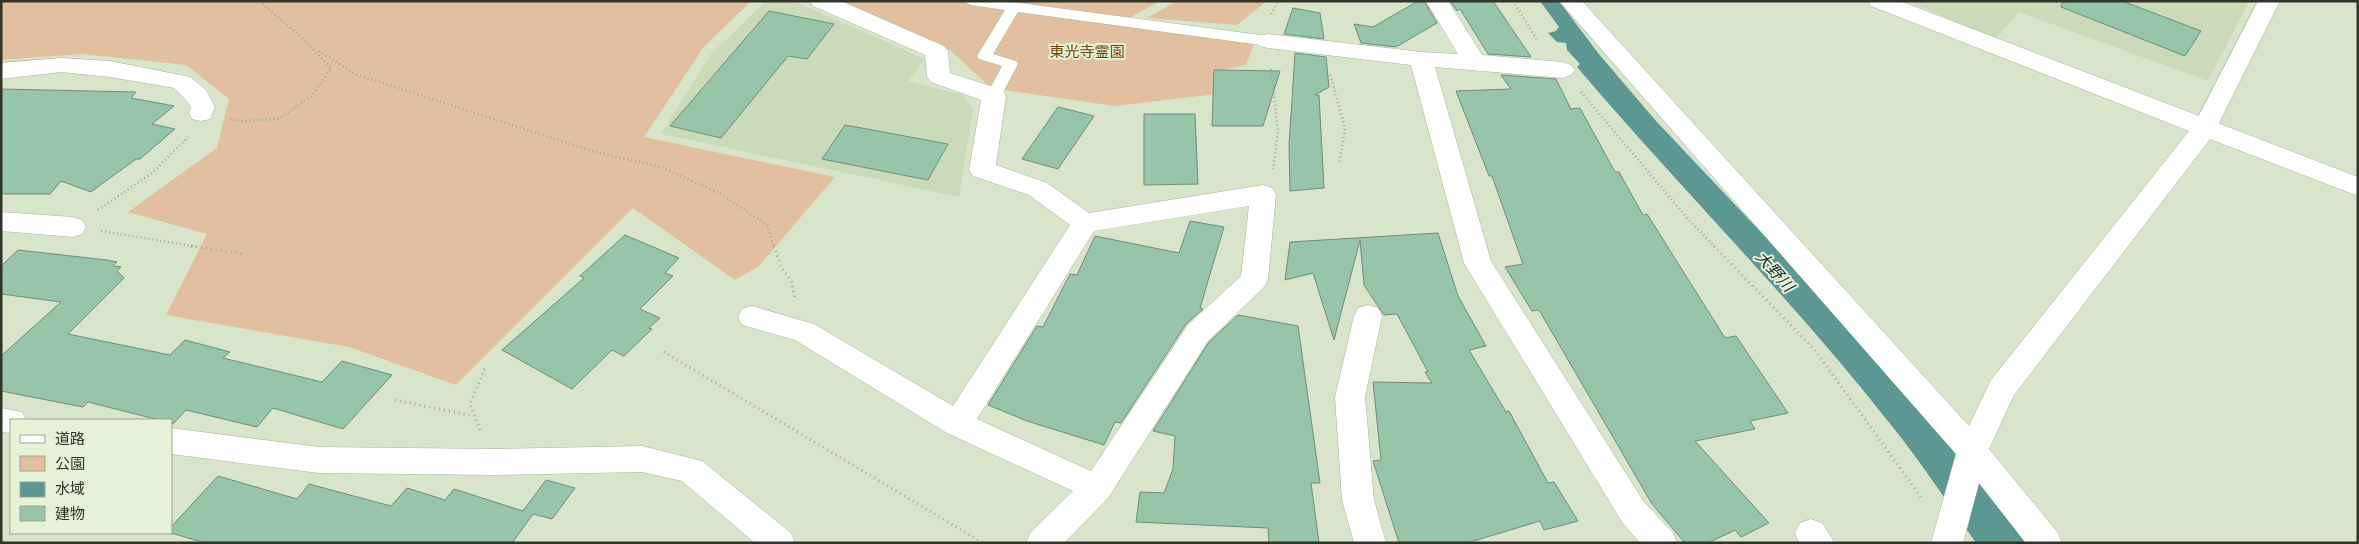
<svg xmlns="http://www.w3.org/2000/svg" width="2359" height="544" font-family="'Titillium Web','Noto Sans JP',sans-serif">
	<rect width="100%" height="100%" fill="#d9e5cb"/>
	<!-- built -->
	<g fill="#cbdab9">
		<path d="M766 1H794L925 59 908 81 962 95 973 108 959 197 661 134 711 54Z"/>
		<path d="M1908 1H2249L2208 81 2019 12 1995 39Z"/>
	</g>
	<!-- green -->
	<g fill="#e2bf9e">
		<path d="M1 1H751L703 48 644 137 835 177 759 266 735 280 633 208 456 385 349 347 166 315 207 234 128 212 217 148 229 99 186 65 82 54 1 60Z"/>
		<path d="M843 1H1160L1127 19 1257 35 1246 65 1217 71V94L1115 106 991 88 950 50Z"/>
		<path d="M1177 1H1267L1237 25 1147 18Z"/>
	</g>
	<!-- water -->
	<path fill="#5d9793" d="M1540 1H1559L1598 53 1656 121 1810 284 1930 420 2026 543H1976C1947 502 1919 459 1887 420 1790 297 1678 186 1577 67L1580 64 1567 50 1566 43 1557 42 1548 33 1556 31 1559 27Z"/>
	<!-- building -->
	<g fill="#97c5aa" stroke="#728b7c">
		<path d="M1418 1H1424L1437 23 1396 47 1361 43 1354 24 1373 27Z"/>
		<path d="M1450 1H1493L1531 57 1488 54 1460 9 1457 11Z"/>
		<path d="M2063 1H2122L2201 31 2185 56 2061 7Z"/>
		<path d="M1293 8 1320 13 1324 39 1284 34Z"/>
		<path d="M769 11 834 24 807 59 788 56 721 138 670 126Z"/>
		<path d="M1295 53 1326 57 1329 87 1315 95H1319L1324 188 1290 191 1289 146Z"/>
		<path d="M1214 70 1280 71 1263 126H1212Z"/>
		<path d="M1501 75 1556 79 1571 109 1580 108 1615 172H1619L1643 215 1647 214 1725 338 1736 336 1788 413 1750 421 1755 429 1695 441 1769 523 1741 537 1735 530 1708 543H1685L1652 504 1539 310 1532 311 1505 267 1523 264 1492 176H1489L1456 91 1511 89Z"/>
		<path d="M1 89 136 92 131 98 174 106 152 124 175 129 140 159H136L91 192 61 181 50 194H1Z"/>
		<path d="M1058 107 1094 116 1058 169 1022 159Z"/>
		<path d="M1144 114H1195L1198 184 1144 185Z"/>
		<path d="M845 125 948 144 928 180 822 159Z"/>
		<path d="M1190 221 1224 227 1200 308 1203 309 1186 324 1121 423 1115 422 1104 445 1027 421 988 405 1037 326 1043 327 1070 274 1077 275 1095 236 1179 253Z"/>
		<path d="M1438 233 1458 296 1486 346 1469 350 1506 412 1509 411 1548 483 1554 482 1578 521 1544 530 1540 521 1467 543H1399L1373 461 1381 460 1373 382 1432 383 1425 372H1428L1397 314 1384 315 1364 285 1360 240 1334 340 1313 273 1285 280 1290 242Z"/>
		<path d="M625 235 679 258 665 273 673 276 640 309 660 318 649 328 652 329 624 356 612 350 572 389 502 350 584 278 580 276Z"/>
		<path d="M18 250 107 260 117 262 113 266 121 267 117 271 124 278 68 334 170 355 185 340 230 352 223 358 322 382 342 361 392 375 343 429 273 408 257 427 186 410 173 424 171 420H159L88 402 83 407 1 391V356L61 302 1 294V266Z"/>
		<path d="M1238 315 1298 326 1320 483H1311L1319 543H1269L1268 528 1136 522 1140 492 1164 493 1173 469 1175 436 1153 431 1209 342Z"/>
		<path d="M218 476 297 499 309 484 391 506 407 488 445 500 454 489 523 511 546 480 575 488 552 519 533 514 512 543H205L171 533V527Z"/>
	</g>
	<g fill="none" stroke-linecap="round" stroke-linejoin="round">
		<defs>
			<path id="lane" d="M963 1H1004L1268 36 1275 41 1268 46 1018 12 993 54 1016 61 1018 64 999 100H989L986 96 1002 66 979 59 977 56 1005 10 970 5Z"/>
			<g id="street">
				<path d="M810 1H841L944 46 948 51 950 73 1003 90 1006 96 996 165 1047 183 1089 213 1263 185 1272 188 1276 194 1268 280 1264 287 1208 341 1108 498 1064 543H1026L1030 533 1073 491 947 433 795 340 742 325 738 317 742 309 752 306 814 324 953 406 1070 225 1029 195 973 176 969 170 981 100 931 82 927 77 925 55 813 6ZM1249 206 1241 276 1188 325 1091 471 977 419 1094 231Z"/>
				<path d="M1426 1H1448L1482 55 1563 62 1571 65 1575 70 1571 75 1563 78 1435 67 1491 261 1644 502 1673 533 1677 543H1640L1622 522 1464 263 1411 65 1268 48 1260 46 1256 41 1260 36 1268 34 1421 52 1458 54Z"/>
				<path d="M1559 1H1582L1969 426 1991 380 2189 131 1871 6 1868 1H1900L2358 177V196L2210 139 2014 395 1989 449 2058 533 2062 543H2026L1979 483 1963 543H1931L1956 454Z"/>
				<path d="M61 58 110 61 190 77 206 90 215 107 210 119 201 121 192 119 189 113 191 107 187 101 174 88 110 77 61 72 1 79V63Z"/>
				<path d="M1 212 73 217 82 220 86 227 82 234 73 237 1 231Z"/>
				<path d="M1368 305 1378 308 1382 316 1365 397 1374 500 1386 543H1354L1342 500 1335 397 1354 316 1358 308Z"/>
				<path d="M1 408 22 412 26 420H11V433L1 432Z"/>
				<path d="M171 428 319 447 494 449 642 446 702 461 791 533 795 543H755L682 481 642 472 494 475 319 473 171 454Z"/>
				<path d="M1811 519 1822 523 1835 543H1799L1795 533 1800 523Z"/>
			</g>
			<path id="secondary" d="M2258 1H2280L2213 135 2204 137 2195 135 2192 129Z"/>
		</defs>
		<!-- lane casing -->
		<use href="#lane" stroke="#a7b39a" stroke-width="1"/>
		<!-- street casing -->
		<use href="#street" stroke="#a7b39a" stroke-width="1"/>
		<!-- secondary casing -->
		<use href="#secondary" stroke="#a7b39a" stroke-width="1"/>
		<!-- path-far1 -->
		<g stroke="#a0a994" stroke-width="2.5" stroke-dasharray="1 3" stroke-linecap="butt">
			<path d="M1513 1 1538 41"/>
			<path d="M1271 14 1278 1"/>
			<path d="M319 51 355 74 592 151 661 167 721 194 767 225 774 247"/>
			<path d="M1271 69 1278 132 1273 169"/>
			<path d="M1330 75 1345 128 1339 164"/>
			<path d="M1581 92 1688 219 1715 247"/>
			<path d="M230 119 241 121 278 119 312 96 331 68 306 41 259 1"/>
			<path d="M98 210 152 173 188 137"/>
			<path d="M101 231 199 247"/>
		</g>
		<!-- path -->
		<g stroke="#a0a994" stroke-width="3" stroke-dasharray="1 4" stroke-linecap="butt">
			<path d="M191 246 244 254"/>
			<path d="M774 246 782 269 791 280 795 298"/>
			<path d="M1714 246 1815 350 1923 500"/>
			<path d="M664 352 983 543"/>
			<path d="M395 400 473 416"/>
			<path d="M480 430 470 404 485 368"/>
		</g>
		<!-- lane -->
		<use href="#lane" fill="#fff" fill-rule="evenodd"/>
		<!-- street -->
		<use href="#street" fill="#fff" fill-rule="evenodd"/>
		<!-- secondary -->
		<use href="#secondary" fill="#fff" fill-rule="evenodd"/>
	</g>
	<g text-anchor="middle" dominant-baseline="central" stroke-width="4" stroke-linejoin="round" paint-order="stroke">
		<!-- park labels -->
		<g font-size="15" fill="#72440b" stroke="#e6f2d8">
			<text x="1087" y="51">東光寺霊園</text>
		</g>
		<!-- water labels -->
		<g font-size="16" font-style="italic" fill="#112f2e" stroke="#e6f2d8">
			<text transform="translate(1775 271) rotate(48)">大野川</text>
		</g>
	</g>
	<!-- border -->
	<rect width="2359" height="544" fill="none" stroke="#30342a" stroke-width="5"/>
	<!-- legend -->
	<rect x="10" y="419" width="162" height="115" fill="#e6f2d8" stroke="#9da692"/>
	<rect x="20" y="435" width="25" height="8" fill="#ffffff" stroke="#9da692"/>
	<text x="55" y="444" font-size="15" fill="#30342a">道路</text>
	<rect x="20" y="456" width="25" height="15" fill="#e2bf9e" stroke="#9da692"/>
	<text x="55" y="469" font-size="15" fill="#30342a">公園</text>
	<rect x="20" y="482" width="25" height="15" fill="#5d9793" stroke="#9da692"/>
	<text x="55" y="494" font-size="15" fill="#30342a">水域</text>
	<rect x="20" y="506" width="25" height="15" fill="#97c5aa" stroke="#9da692"/>
	<text x="55" y="519" font-size="15" fill="#30342a">建物</text>
</svg>
